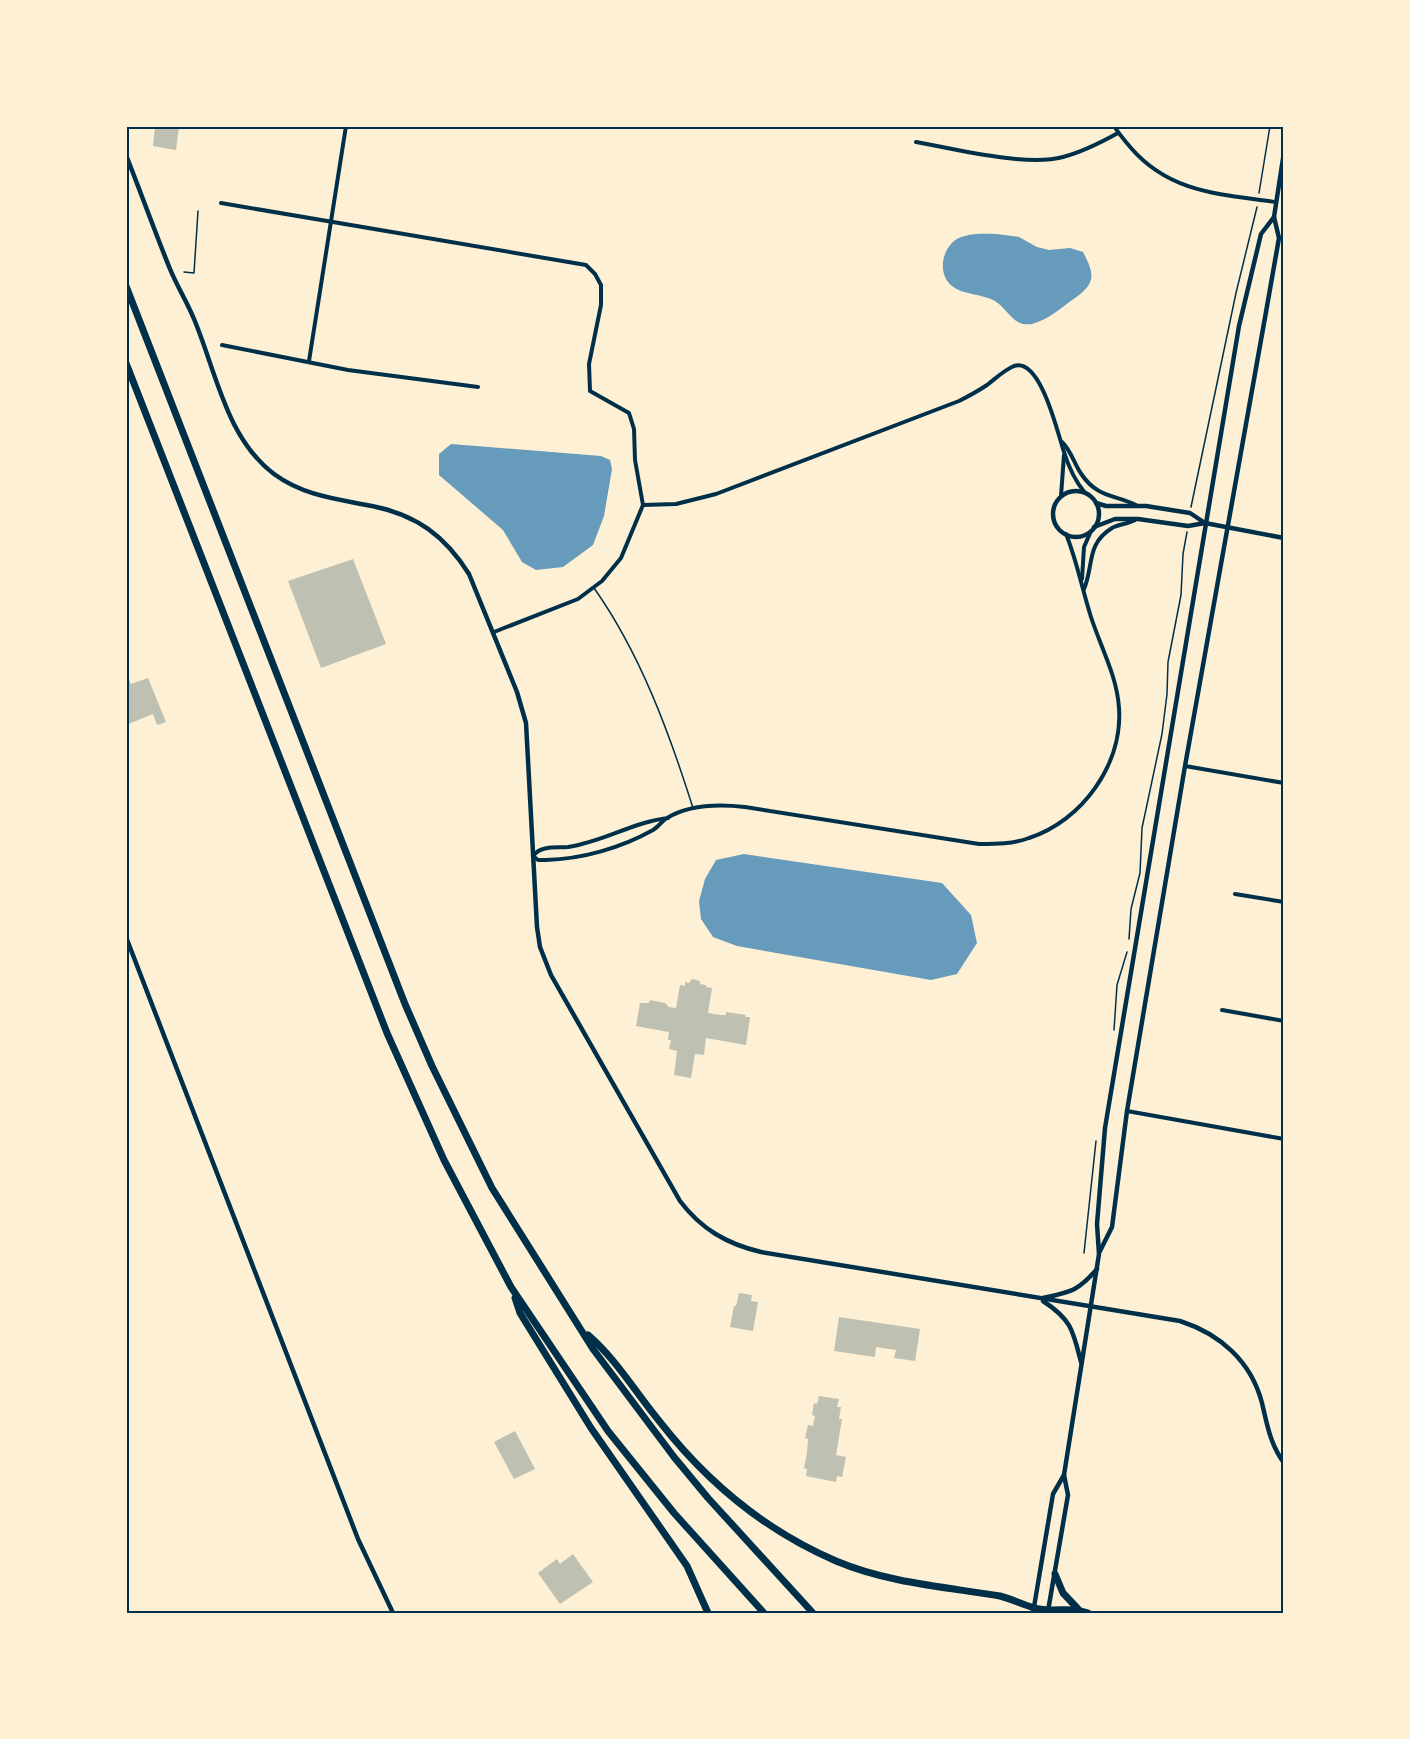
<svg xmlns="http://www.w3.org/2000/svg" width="1410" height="1739" font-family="Bitter,serif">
	<rect width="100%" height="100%" fill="#fdf0d5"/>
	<!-- water -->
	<g fill="#669bbc">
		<path d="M997 234 1019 237 1037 247 1049 250 1070 248 1083 252C1094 273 1097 283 1075 298 1062 307 1048 320 1032 324 1013 327 1009 310 995 301 983 294 963 295 952 286 935 273 943 240 965 236 975 233 986 234 997 234Z"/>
		<path d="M451 444 601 456 610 460 612 469 604 516 593 545 563 567 536 570 522 562 503 530 439 475V454Z"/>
		<path d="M744 854 942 883 971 915 977 943 957 974 931 980 737 946 713 937 701 919 699 901 705 879 716 860Z"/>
	</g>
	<!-- building -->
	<g fill="#bec0b2">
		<path d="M155 126H179L176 150 153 146Z"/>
		<path d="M353 559 386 644 321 668 288 581Z"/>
		<path d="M126 672 131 684 148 678 166 722 157 725 153 714 126 725Z"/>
		<path d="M692 979 700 981V984L706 985V987L712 988 708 1013 721 1015H726V1012L746 1015 745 1017H750L746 1045 706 1038 704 1055 695 1054 691 1078 674 1075 677 1051 669 1049 671 1040H668L669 1032 636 1026 640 1003H649L650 1000 665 1003 669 1007 676 1008 680 985 685 986V982L689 983Z"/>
		<path d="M739 1293 752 1295 751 1301 758 1302 753 1331 730 1327 734 1306H736Z"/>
		<path d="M839 1317 920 1329 915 1361 894 1358 896 1350 876 1347 875 1357 834 1351Z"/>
		<path d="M819 1396 839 1399 837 1407H841L839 1419H842L836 1455 846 1457 842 1477 837 1476 836 1482 806 1476 807 1469 804 1468 807 1453 808 1439 805 1438 808 1425 813 1426 815 1416 812 1415 814 1403 817 1404Z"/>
		<path d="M515 1431 535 1469 514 1479 494 1442Z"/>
		<path d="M573 1554 593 1582 560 1604 538 1573 557 1559 560 1564Z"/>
	</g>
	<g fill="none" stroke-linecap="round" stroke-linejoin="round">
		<!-- path -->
		<g stroke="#003049" stroke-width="1.5">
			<path d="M1259 193 1270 126"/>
			<path d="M184 272 194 273 198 211"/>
			<path d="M1191 507 1236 293 1257 207"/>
			<path d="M1129 939 1131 909 1140 873 1142 828 1162 734 1167 694 1168 662 1181 595 1183 554 1187 532"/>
			<path d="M1114 1030 1117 985 1127 952"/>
			<path d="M1084 1253 1096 1141"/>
		</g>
		<!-- service -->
		<path stroke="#003049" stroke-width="1.5" d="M594 588C640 653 669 732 693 808"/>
		<!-- minor -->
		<g stroke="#003049" stroke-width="4">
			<path d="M1114 126C1119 134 1125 141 1131 148 1170 193 1220 194 1275 202"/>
			<path d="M916 142C955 149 1026 167 1063 157 1082 152 1100 143 1118 133"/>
			<path d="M221 203 586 265 595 274 601 285V305L589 364 590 391 629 413 634 429 635 460 643 505"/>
			<path d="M222 345 348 370 478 387"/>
			<path d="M309 361 346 126"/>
			<path d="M1062 442C1072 452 1074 464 1082 475 1097 497 1115 495 1136 505"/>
			<path d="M1061 496 1064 455"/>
			<path d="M1082 579 1084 547 1091 531"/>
			<path d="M1084 589C1094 565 1086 544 1112 528 1119 524 1128 524 1135 520"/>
			<path d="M494 632 578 599 602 581 621 558 643 505 676 504 716 494 959 401C969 396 978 391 987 385 995 379 1004 370 1014 366 1041 357 1058 435 1064 452 1068 465 1076 482 1085 493"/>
			<path d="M1185 766 1284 783"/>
			<path d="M668 818C633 822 603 842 568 847 556 848 541 845 533 856L538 860H546C582 859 621 848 653 830 658 827 662 821 667 818 690 804 719 804 745 807L979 844C996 844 1013 844 1029 838 1082 821 1123 764 1119 708 1117 676 1101 648 1091 617 1082 589 1077 561 1066 534"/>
			<path d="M1235 894 1284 902"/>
			<path d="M1222 1010 1284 1021"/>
			<path d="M1127 1111 1284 1139"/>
		</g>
		<!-- tertiary -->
		<g stroke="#003049" stroke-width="4.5">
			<path d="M126 155C141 193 155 232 170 269 177 286 187 302 194 319 216 371 226 438 274 474 304 496 337 499 372 506 417 515 445 536 469 574L517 692 526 723 537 927 540 947 551 975 680 1201C701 1229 727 1244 761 1252L1180 1321C1220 1334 1251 1361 1262 1403 1267 1424 1270 1444 1284 1463"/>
			<circle cx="1076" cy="514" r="23"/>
			<path d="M1096 503 1106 506H1146L1190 513 1205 523"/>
			<path d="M1094 527 1115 519H1138L1188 526 1205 523 1284 538"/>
			<path d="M126 937 358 1539 393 1613"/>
			<path d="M1100 1251 1112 1227 1127 1111 1185 766 1266 312 1279 238 1274 217 1284 152"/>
			<path d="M1043 1298C1071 1292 1078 1291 1097 1269"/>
			<path d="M1043 1301C1072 1320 1073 1331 1081 1362"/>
			<path d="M1048 1611 1068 1495 1064 1475"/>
			<path d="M1033 1613 1053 1494 1064 1475 1099 1254 1097 1224 1105 1128 1239 326 1261 234 1274 217"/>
		</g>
		<!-- motorway -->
		<g stroke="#003049" stroke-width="7">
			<path d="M126 286 405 1004 432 1066 492 1188 593 1349 674 1457 708 1498 813 1613"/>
			<path d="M126 363 387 1033 444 1160 511 1287 608 1431 674 1513 764 1613"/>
			<path d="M515 1298 520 1313 591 1428 687 1566 708 1613"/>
			<path d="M588 1335C616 1359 636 1393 660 1422 707 1482 766 1531 836 1561 888 1583 946 1587 1000 1596 1012 1599 1023 1605 1035 1608 1053 1613 1070 1606 1088 1613"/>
			<path d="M1055 1574 1063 1593 1078 1609"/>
		</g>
	</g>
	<!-- border -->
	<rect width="1410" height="1739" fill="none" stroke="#fdf0d5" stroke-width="255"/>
	<rect x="128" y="128" width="1154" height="1484" fill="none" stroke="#003049" stroke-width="2"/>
</svg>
